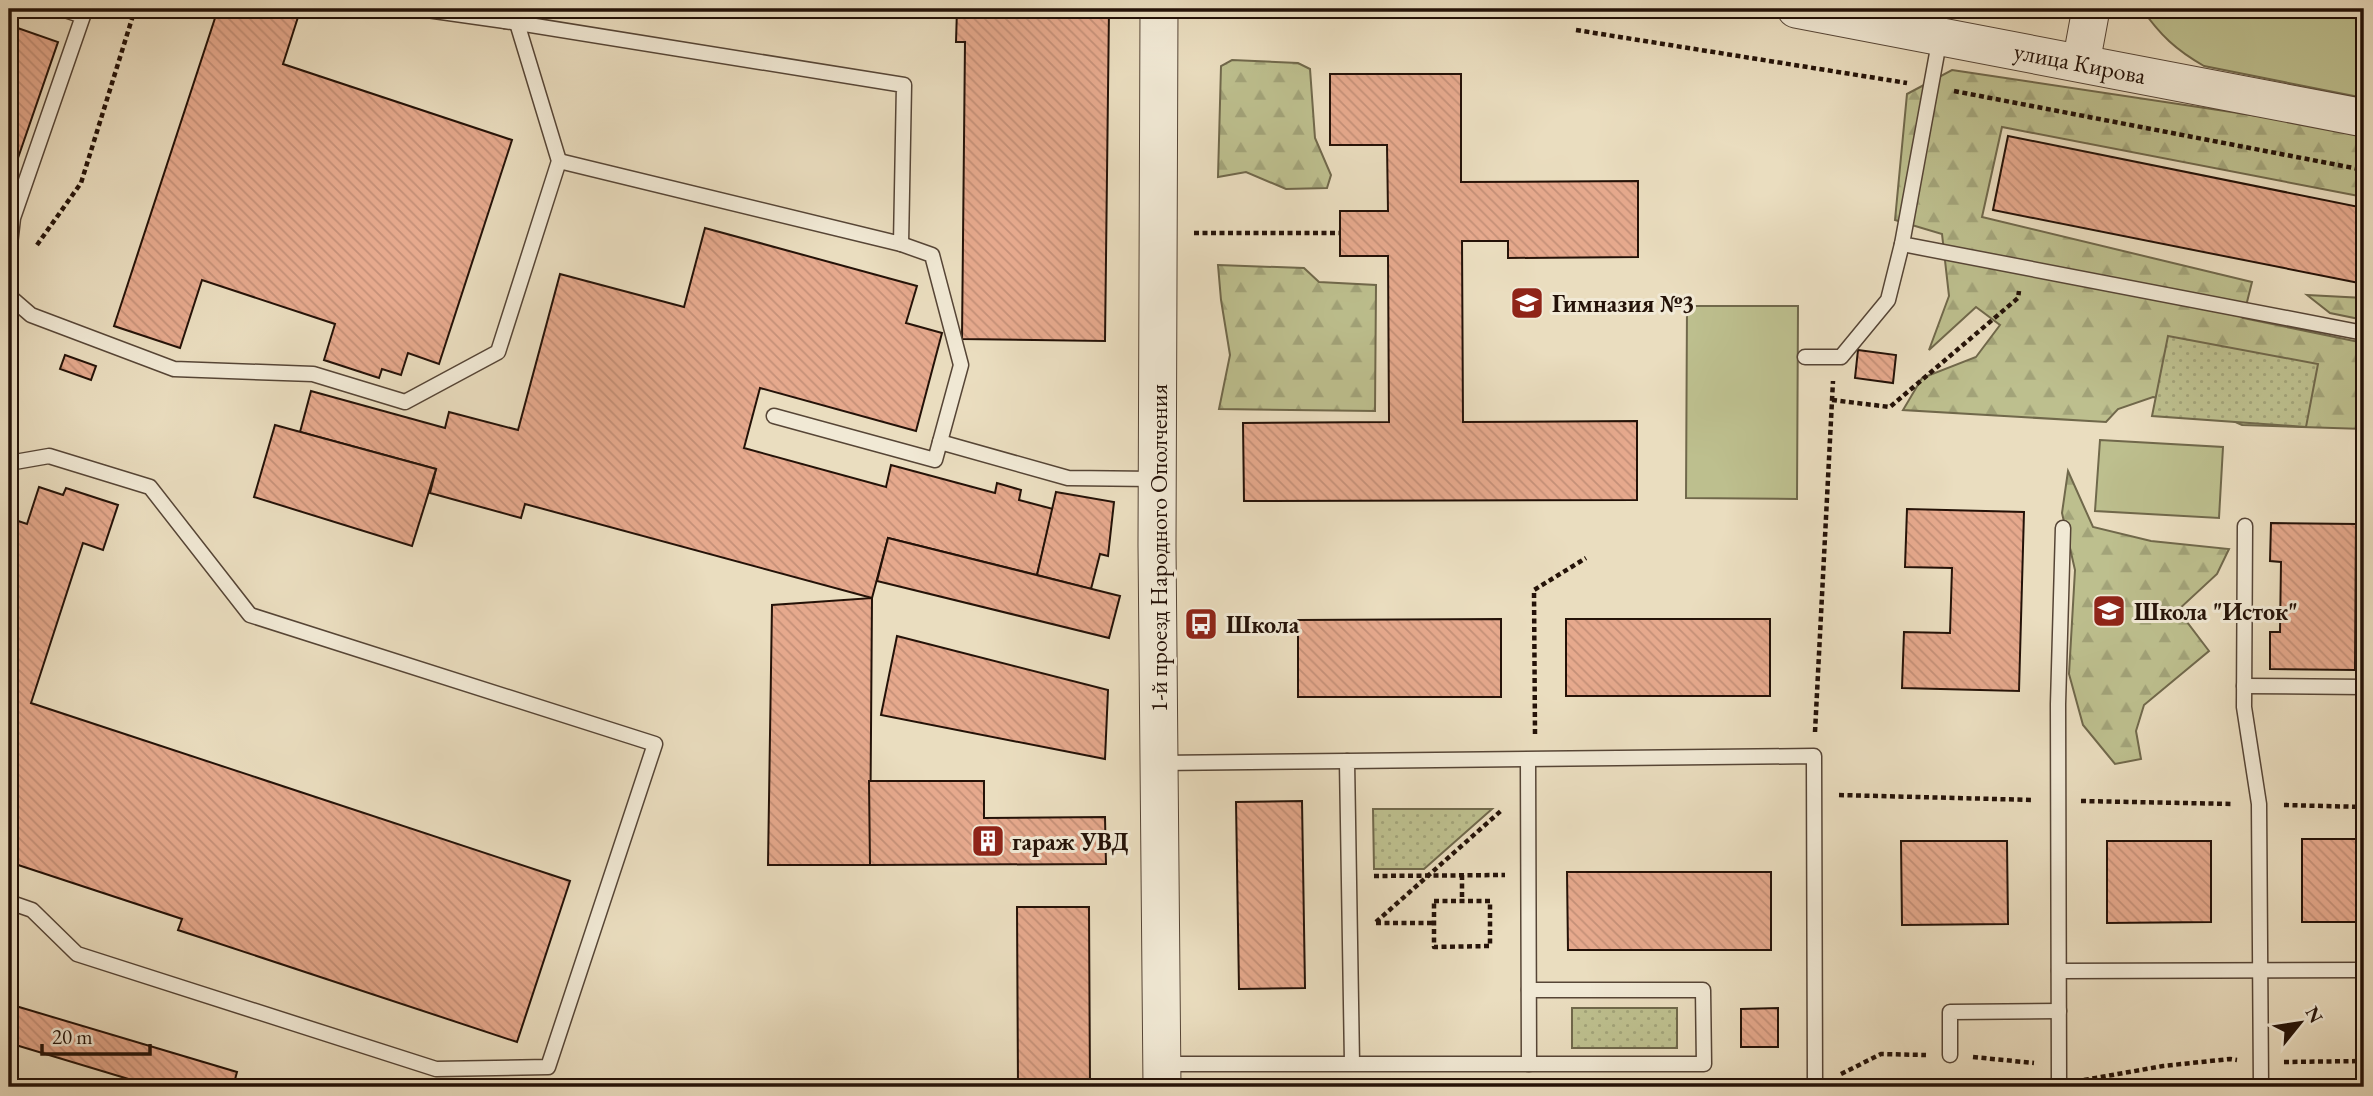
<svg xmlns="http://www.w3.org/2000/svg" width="2373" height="1096" font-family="'EB Garamond',serif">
	<defs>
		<pattern id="forest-firs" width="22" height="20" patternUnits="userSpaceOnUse" patternTransform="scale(1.75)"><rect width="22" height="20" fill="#bdbf8e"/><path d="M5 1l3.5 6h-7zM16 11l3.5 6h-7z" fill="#a2a379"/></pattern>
		<pattern id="park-dots" width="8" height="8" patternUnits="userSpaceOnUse" patternTransform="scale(1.75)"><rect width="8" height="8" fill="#bdbf8e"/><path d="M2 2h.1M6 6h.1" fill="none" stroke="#a2a379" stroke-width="1.8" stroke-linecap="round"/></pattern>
		<pattern id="building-back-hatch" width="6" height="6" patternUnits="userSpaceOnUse" patternTransform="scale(1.75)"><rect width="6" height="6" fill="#e6a98d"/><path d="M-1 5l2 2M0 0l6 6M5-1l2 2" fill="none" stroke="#c59078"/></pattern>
	</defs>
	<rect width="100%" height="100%" fill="#eaddbf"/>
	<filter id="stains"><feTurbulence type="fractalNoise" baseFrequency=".00286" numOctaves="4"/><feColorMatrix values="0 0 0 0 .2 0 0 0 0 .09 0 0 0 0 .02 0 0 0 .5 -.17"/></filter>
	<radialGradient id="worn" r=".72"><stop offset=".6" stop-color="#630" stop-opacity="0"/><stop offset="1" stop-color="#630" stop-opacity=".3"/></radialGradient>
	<!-- grass -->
	<g fill="#bdbf8e" stroke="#70684b" stroke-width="2">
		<path d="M2142 9H2350L2364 25V98L2204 66C2176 50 2160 35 2142 9Z"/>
		<path d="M1687 306H1798L1797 499 1686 498Z"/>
		<path d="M2100 440 2223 447 2219 518 2095 511Z"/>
	</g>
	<!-- forest -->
	<g fill="url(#forest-firs)" stroke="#70684b" stroke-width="2">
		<path d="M1232 60 1298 63 1310 69 1315 138 1331 175 1327 188 1286 189 1246 172 1218 177 1221 66Z"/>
		<path d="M1952 70 2364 132V197L2002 127 1982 217 2252 282 2243 318 2364 343V429L2242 425 2191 402 2153 397 2118 409 2106 422 1903 410 1922 378 1976 357 2000 325 1976 307 1929 350 1949 296 1942 234 1895 220 1907 94Z"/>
		<path d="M1218 265 1304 268 1319 282 1376 285 1375 411 1219 409 1230 355 1221 300Z"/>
		<path d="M2307 295 2364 298V320L2330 313Z"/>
		<path d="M2068 471 2093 527 2151 541 2229 549 2217 574 2178 610 2209 651 2144 705 2136 731 2141 759 2115 764 2083 725 2069 674 2075 570 2062 513Z"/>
	</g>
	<!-- park -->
	<g fill="url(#park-dots)" stroke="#70684b" stroke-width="2">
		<path d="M2168 336 2318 364 2306 427 2152 416Z"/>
		<path d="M1373 809H1492L1424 869H1374Z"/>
		<rect x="1572" y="1008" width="105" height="40"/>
	</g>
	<!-- building -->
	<g fill="url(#building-back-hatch)" stroke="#241208" stroke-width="2">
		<path d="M218 9H282L299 14 283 64 512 140 439 364 408 353 401 375 382 369 379 378 324 360 335 324 202 280 180 348 114 326Z"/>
		<path d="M853 9H903L902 16Z"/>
		<path d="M957 9H1109L1105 341 962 339 965 42H956Z"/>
		<path d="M9 25 58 42 9 184Z"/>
		<path d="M1330 74H1461V182L1638 181V257L1508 258V241H1462L1463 422 1637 421V500L1244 501 1243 423 1389 422 1388 256H1340V211H1388L1387 145H1330Z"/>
		<path d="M2008 136 2364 208V284L1993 210Z"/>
		<path d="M705 228 917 286 906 323 942 333 916 431 760 388 744 448 886 487 891 465 995 493 997 483 1021 490 1019 500 1053 509 1037 575 888 538 872 598 525 504 521 518 430 493 436 469 300 432 311 391 445 428 449 412 518 430 560 274 684 307Z"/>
		<path d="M1858 350 1896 355 1893 383 1855 378Z"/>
		<path d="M65 355 96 366 91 380 60 369Z"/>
		<path d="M275 425 436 469 412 546 254 497Z"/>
		<path d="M39 487 63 495 66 488 118 505 103 550 83 543 31 703 570 881 517 1042 178 930 182 919 9 862V518L27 524Z"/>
		<path d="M1056 492 1114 502 1108 556 1100 554 1091 589 1037 575Z"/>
		<path d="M1907 509 2024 512 2019 691 1902 688 1904 632 1950 633 1952 568 1905 567Z"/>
		<path d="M2271 523 2356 524 2355 670 2270 669V632H2280L2281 562 2270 561Z"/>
		<path d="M888 538 1120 596 1109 638 877 581Z"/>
		<path d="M872 598 870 865H768L772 605Z"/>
		<path d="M1501 619V697H1298V620Z"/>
		<rect x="1566" y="619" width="204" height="77"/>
		<path d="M897 636 1108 690 1105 759 881 715Z"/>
		<path d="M869 781H984V818L1105 817 1106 864 870 865Z"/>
		<path d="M1302 801 1305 988 1239 989 1236 802Z"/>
		<rect x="2302" y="839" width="62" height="83"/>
		<path d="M1901 841H2007L2008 924 1902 925Z"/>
		<path d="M2107 841H2211V922L2107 923Z"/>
		<path d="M1567 872H1771V950H1568Z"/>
		<path d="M1017 907H1089L1090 1087H1018Z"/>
		<path d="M9 1004 237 1072 233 1087H155L9 1043Z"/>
		<path d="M1778 1008V1047H1741V1009Z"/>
		<path d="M2007 1086V1087H1902Z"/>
	</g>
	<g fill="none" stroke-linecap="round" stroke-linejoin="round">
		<defs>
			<g id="service">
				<path d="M420 9 505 21 507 9"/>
				<path d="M505 21 904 85 901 244 559 161"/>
				<path d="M1940 37 1902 244 2364 333"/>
				<path d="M9 253 13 218 83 16 62 9"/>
				<path d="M9 296 31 315 174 369 313 374 405 402 498 352 559 161 517 23"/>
				<path d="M1805 357H1841L1888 300 1902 244"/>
				<path d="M774 416 935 460 961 365 932 255 901 244"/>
				<path d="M940 442 1068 478 1155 479"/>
				<path d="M9 463 49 456 150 487 250 615 655 744 548 1067 436 1069 77 954 32 910 9 902"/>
				<path d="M2245 526 2244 707 2259 804 2261 1087"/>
				<path d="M2244 686 2364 687"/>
				<path d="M1528 760 1529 1064"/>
				<path d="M1159 763 1347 761"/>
				<path d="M2059 971 2364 970"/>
				<path d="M1950 1055V1012L2059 1011"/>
				<path d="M1352 1063 1347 761 1814 756 1815 1087"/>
				<path d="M1163 1064H1704L1703 990H1529"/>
				<path d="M2059 1087 2058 704 2063 528"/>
			</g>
			<g id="tertiary">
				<path d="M1159 9 1157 545 1162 1087"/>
				<path d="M1796 9 2364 118"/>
				<path d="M2081 63 2091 9"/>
			</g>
		</defs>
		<!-- service casing -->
		<use href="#service" stroke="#564536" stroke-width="17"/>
		<!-- tertiary casing -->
		<use href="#tertiary" stroke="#564536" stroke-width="39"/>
		<!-- path -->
		<g stroke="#241208" stroke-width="4.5" stroke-dasharray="5 3.5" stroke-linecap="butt">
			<path d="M2357 9 2364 17"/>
			<path d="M1576 30 1907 83"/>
			<path d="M1954 91 2364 170"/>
			<path d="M1194 233H1340"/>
			<path d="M37 245 81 183 135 9"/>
			<path d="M1832 400 1890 407 2018 298 2019 291"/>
			<path d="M1815 732 1833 381"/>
			<path d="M1535 734 1534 590 1586 558"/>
			<path d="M1839 795 2034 800"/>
			<path d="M2081 801 2233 804"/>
			<path d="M2284 805 2364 807"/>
			<path d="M1462 875V901"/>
			<path d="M1374 876 1505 875"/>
			<path d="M1434 901H1490V946L1434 947Z"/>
			<path d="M1376 922 1503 809"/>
			<path d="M1376 923H1435"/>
			<path d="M1973 1057 2034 1063"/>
			<path d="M2284 1062 2364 1061"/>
			<path d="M1841 1074 1881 1054 1926 1055"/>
			<path d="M2084 1080 2163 1066 2230 1059 2237 1060"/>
		</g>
		<!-- service -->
		<use href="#service" stroke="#f1e9d5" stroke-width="14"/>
		<!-- tertiary -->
		<use href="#tertiary" stroke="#f1e9d5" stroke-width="37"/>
	</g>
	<!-- icons -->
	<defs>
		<symbol id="school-square" viewBox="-11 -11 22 22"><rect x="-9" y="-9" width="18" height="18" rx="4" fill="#8f2418" stroke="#f1e9d5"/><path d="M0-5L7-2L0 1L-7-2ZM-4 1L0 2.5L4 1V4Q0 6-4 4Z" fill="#fff"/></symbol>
		<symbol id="bus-square" viewBox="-11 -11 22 22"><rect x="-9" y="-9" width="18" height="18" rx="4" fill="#8f2418" stroke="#f1e9d5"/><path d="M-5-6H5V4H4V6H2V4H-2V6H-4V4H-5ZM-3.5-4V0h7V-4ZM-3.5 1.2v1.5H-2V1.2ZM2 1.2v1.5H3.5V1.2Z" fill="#fff"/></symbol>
		<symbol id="building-square" viewBox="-11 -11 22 22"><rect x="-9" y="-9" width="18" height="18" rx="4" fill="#8f2418" stroke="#f1e9d5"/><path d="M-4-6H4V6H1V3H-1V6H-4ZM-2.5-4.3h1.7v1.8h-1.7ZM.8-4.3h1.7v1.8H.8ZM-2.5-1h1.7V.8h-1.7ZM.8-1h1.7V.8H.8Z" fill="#fff"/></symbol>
	</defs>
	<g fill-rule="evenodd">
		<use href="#school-square" x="1508" y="284" width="38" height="38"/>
		<use href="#school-square" x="2090" y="592" width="38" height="38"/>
		<use href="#bus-square" x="1182" y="605" width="38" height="38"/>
		<use href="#building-square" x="969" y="822" width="38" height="38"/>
	</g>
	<g text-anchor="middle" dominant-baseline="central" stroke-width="6" stroke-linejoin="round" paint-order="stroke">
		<!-- street labels -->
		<g font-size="24" fill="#241208" stroke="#f1e9d5">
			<text transform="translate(2080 63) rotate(11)">улица Кирова</text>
			<text transform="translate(1158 548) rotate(-90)">1-й проезд Народного Ополчения</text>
		</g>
		<!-- poi labels -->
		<g font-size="24" font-weight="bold" fill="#241208" stroke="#f1e9d5" text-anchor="start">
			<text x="1552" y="303">Гимназия №3</text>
			<text x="2134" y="611">Школа "Исток"</text>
			<text x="1226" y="624">Школа</text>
			<text x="1012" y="841">гараж УВД</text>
		</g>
	</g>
	<!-- margin -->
	<rect width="2373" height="1096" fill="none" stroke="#eaddbf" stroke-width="35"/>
	<rect x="10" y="10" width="2352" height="1075" fill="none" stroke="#241208" stroke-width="3.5"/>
	<rect x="18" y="18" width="2338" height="1061" fill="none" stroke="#241208" stroke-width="2"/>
	<!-- north arrow -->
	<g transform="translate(2300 1023) rotate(60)" stroke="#f1e9d5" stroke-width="5" paint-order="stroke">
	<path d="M0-5L12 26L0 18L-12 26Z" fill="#241208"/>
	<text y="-10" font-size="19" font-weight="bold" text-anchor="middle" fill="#241208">N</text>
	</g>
	<!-- scale -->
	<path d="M42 1044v10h108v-10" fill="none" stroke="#241208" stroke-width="3.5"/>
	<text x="52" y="1044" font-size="21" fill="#241208" stroke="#f1e9d5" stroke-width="5" paint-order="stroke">20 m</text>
	<rect width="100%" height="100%" filter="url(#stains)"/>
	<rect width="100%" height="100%" fill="url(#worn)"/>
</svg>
